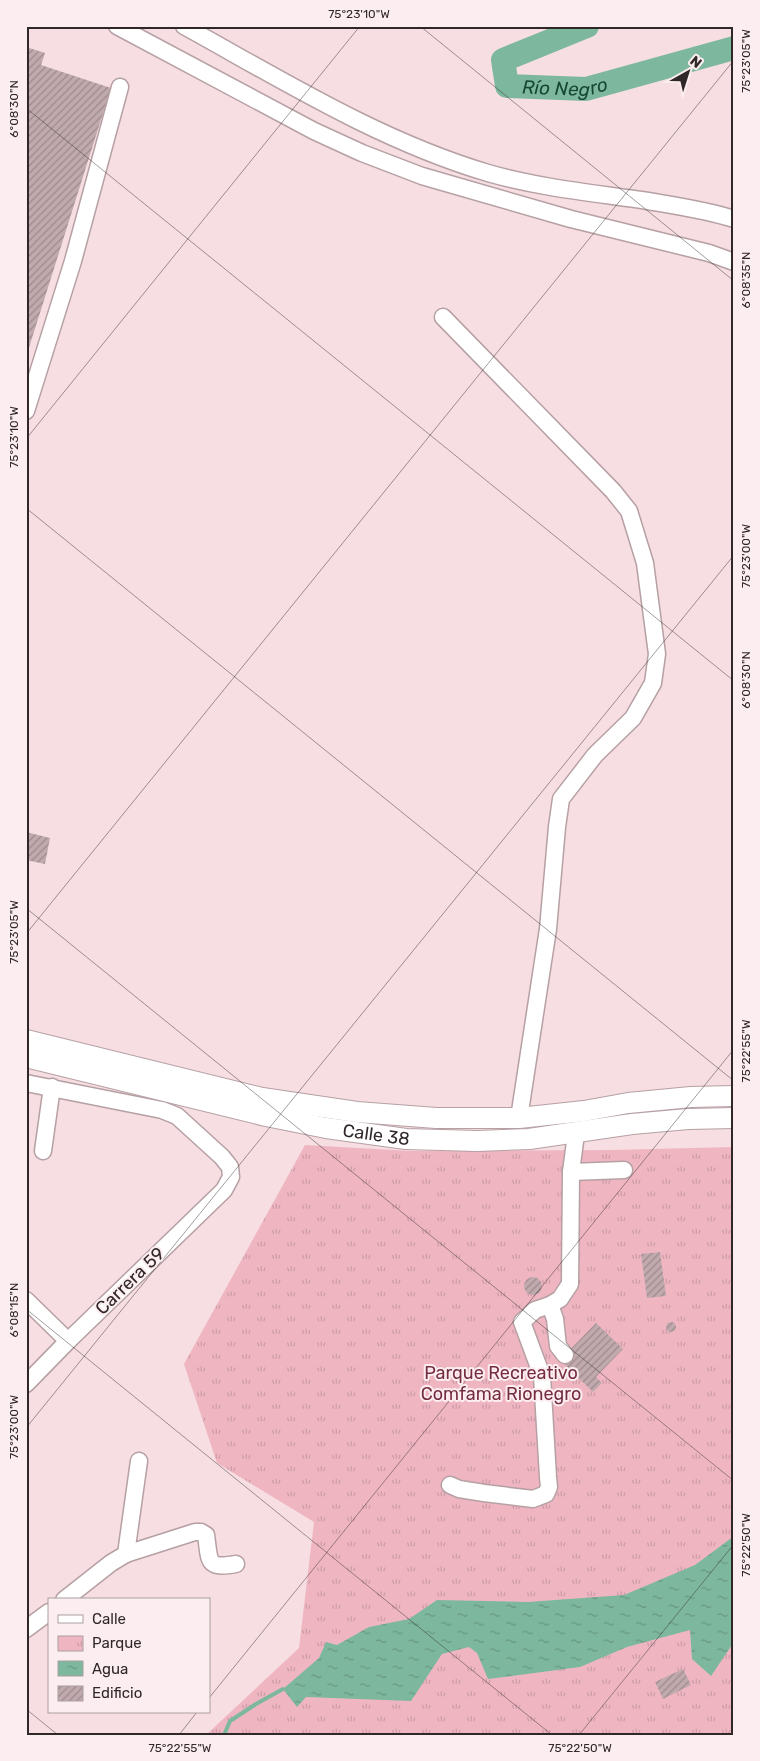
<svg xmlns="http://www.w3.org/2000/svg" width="760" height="1761" font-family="Rubik,sans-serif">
	<defs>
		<pattern id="park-tufts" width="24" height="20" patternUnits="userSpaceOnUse" patternTransform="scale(1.25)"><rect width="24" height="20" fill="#efb6c2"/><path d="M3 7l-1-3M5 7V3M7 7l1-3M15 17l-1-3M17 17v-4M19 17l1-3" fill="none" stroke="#cd9ca7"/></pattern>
		<pattern id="water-ripples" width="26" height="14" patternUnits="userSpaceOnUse" patternTransform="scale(1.25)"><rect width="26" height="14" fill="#7db89e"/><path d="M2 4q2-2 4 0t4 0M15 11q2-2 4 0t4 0" fill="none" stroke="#679681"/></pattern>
		<pattern id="building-hatch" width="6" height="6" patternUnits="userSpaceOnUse" patternTransform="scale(1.25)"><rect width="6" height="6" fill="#c1aaae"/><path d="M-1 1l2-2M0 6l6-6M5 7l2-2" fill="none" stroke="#9d8a8e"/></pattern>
	</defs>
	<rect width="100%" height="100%" fill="#f6dee2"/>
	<!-- park -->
	<path fill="url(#park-tufts)" d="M305 1145 411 1151 612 1150 734 1147V1735H206L299 1648 314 1522 217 1463 184 1364Z"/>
	<!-- water -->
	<path fill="url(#water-ripples)" d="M734 1536V1642L711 1676 692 1659 690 1630 627 1647 580 1667 488 1679 477 1653 469 1647 442 1654 411 1701 306 1697 297 1707 283 1689 319 1658 326 1642 337 1645 369 1627 409 1619 437 1600 528 1602 624 1595 695 1565Z"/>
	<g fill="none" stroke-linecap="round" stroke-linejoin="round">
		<!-- stream -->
		<g stroke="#7db89e" stroke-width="4">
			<path d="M177 1735H181"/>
			<path d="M224 1735 230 1721 256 1704 283 1689"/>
		</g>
		<!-- river -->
		<path stroke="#7db89e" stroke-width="24" id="s1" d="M587 26 503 60 507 86 586 89 734 48"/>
	</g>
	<!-- building -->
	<g fill="url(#building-hatch)">
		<path d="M26 47 45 53 41 65 111 88 27 354Z"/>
		<path d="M26 832 50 838 45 864 26 860Z"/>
		<path d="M660 1252 666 1296 647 1298 641 1254Z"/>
		<circle cx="533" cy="1286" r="9"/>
		<circle cx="671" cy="1327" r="5"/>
		<path d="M596 1323 623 1349 596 1377 602 1383 593 1392 560 1360Z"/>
		<path d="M683 1669 691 1685 663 1699 655 1682Z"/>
	</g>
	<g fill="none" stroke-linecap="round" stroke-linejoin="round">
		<defs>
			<g id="minor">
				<path d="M117 26 314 131 362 153 422 176 571 219 709 253 734 262"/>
				<path d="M184 26C282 80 380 141 488 173 540 188 595 193 648 201 677 206 706 210 734 219"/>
				<path d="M443 317 613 491 629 511 645 563 657 654 653 683 633 718 595 755 561 799 557 827 548 929 519 1118"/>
				<path d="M26 411 73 261 120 87"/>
				<path d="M26 1083 162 1110 177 1116 222 1157 230 1167 231 1177 224 1190 68 1341 26 1384"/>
				<path d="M43 1151 52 1087"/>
				<path d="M571 1172 624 1170"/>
				<path d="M26 1300 68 1341"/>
				<path d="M550 1305 555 1319 558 1346 565 1355"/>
				<path d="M139 1461 126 1554 195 1532H201L206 1535C210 1562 206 1569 236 1564"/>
				<path d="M450 1485 459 1489 484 1493 533 1499 546 1494 549 1487 548 1477 542 1376 522 1322 535 1310 550 1305 560 1299 570 1284 571 1172 576 1134"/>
				<path d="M64 1600 111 1563 126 1554"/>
				<path d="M26 1629 49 1612"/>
			</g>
			<g id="major">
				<path d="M26 1040 262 1098 357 1112 436 1118H519L584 1111 628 1103 691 1097 734 1096"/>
				<path id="s2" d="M26 1057 266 1116 326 1128 406 1139 477 1141 529 1139 632 1124 688 1119 734 1118"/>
			</g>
		</defs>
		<!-- minor casing -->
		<use href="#minor" stroke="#b6a0a4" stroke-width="19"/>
		<!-- major casing -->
		<use href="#major" stroke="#b6a0a4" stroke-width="22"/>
		<!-- minor -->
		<use href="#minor" stroke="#fff" stroke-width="16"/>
		<!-- major -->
		<use href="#major" stroke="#fff" stroke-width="20"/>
	</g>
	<!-- ticks -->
	<path fill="none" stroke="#302729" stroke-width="1" stroke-opacity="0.45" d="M420 26 734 281M26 108 734 681M26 439 360 26M26 508 734 1081M26 908 734 1481M26 934 734 60M26 1309 552 1735M26 1428 734 555M209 1698 734 1049M26 1709 58 1735M179 1735 197 1712M579 1735 734 1544"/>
	<g text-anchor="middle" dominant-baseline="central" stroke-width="4" stroke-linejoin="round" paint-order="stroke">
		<!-- street labels -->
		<g font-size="18" fill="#302729" stroke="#fceef0">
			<text stroke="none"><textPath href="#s2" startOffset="359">Calle 38</textPath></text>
			<text transform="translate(130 1281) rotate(-44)">Carrera 59</text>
		</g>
		<!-- park labels -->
		<g font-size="18" fill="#752d42" stroke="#fceef0">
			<text x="501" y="1373">Parque Recreativo<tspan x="501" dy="21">Comfama Rionegro</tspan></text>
		</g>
		<!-- water labels -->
		<g font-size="19" font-style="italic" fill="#174735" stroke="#fceef0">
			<text stroke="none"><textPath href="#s1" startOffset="175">Río Negro</textPath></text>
		</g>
	</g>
	<!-- border -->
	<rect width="760" height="1761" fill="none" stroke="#fceef0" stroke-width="55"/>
	<!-- legend -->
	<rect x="48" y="1598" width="162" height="115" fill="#fceef0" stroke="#aa9ea0"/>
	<rect x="58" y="1615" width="25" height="8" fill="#ffffff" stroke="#aa9ea0"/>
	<text x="92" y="1624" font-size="15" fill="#302729">Calle</text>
	<rect x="58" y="1636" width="25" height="15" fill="url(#park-tufts)" stroke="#aa9ea0"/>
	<text x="92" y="1648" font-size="15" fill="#302729">Parque</text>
	<rect x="58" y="1661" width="25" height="15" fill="url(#water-ripples)" stroke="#aa9ea0"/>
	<text x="92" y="1674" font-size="15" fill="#302729">Agua</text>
	<rect x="58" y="1686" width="25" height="15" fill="url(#building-hatch)" stroke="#aa9ea0"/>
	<text x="92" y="1698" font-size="15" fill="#302729">Edificio</text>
	<!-- north arrow -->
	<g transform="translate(688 72) rotate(39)" stroke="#fceef0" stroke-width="4" paint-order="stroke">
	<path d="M0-4L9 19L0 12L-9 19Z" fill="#302729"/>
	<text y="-8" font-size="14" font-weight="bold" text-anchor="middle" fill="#302729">N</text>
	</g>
	<rect x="28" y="28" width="704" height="1706" fill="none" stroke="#302729" stroke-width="2"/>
	<g font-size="12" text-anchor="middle" fill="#302729">
		<text x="359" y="18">75°23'10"W</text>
		<text transform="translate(746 61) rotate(-90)" y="4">75°23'05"W</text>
		<text transform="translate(14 109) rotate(-90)" y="4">6°08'30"N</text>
		<text transform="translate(746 280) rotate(-90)" y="4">6°08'35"N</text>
		<text transform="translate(14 437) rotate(-90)" y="4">75°23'10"W</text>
		<text transform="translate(746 556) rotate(-90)" y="4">75°23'00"W</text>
		<text transform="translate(746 680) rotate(-90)" y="4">6°08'30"N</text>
		<text transform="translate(14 932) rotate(-90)" y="4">75°23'05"W</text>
		<text transform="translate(746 1051) rotate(-90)" y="4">75°22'55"W</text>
		<text transform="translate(14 1310) rotate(-90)" y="4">6°08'15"N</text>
		<text transform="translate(14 1427) rotate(-90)" y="4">75°23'00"W</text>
		<text transform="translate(746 1545) rotate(-90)" y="4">75°22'50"W</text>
		<text x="180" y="1752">75°22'55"W</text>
		<text x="580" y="1752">75°22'50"W</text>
	</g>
</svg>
